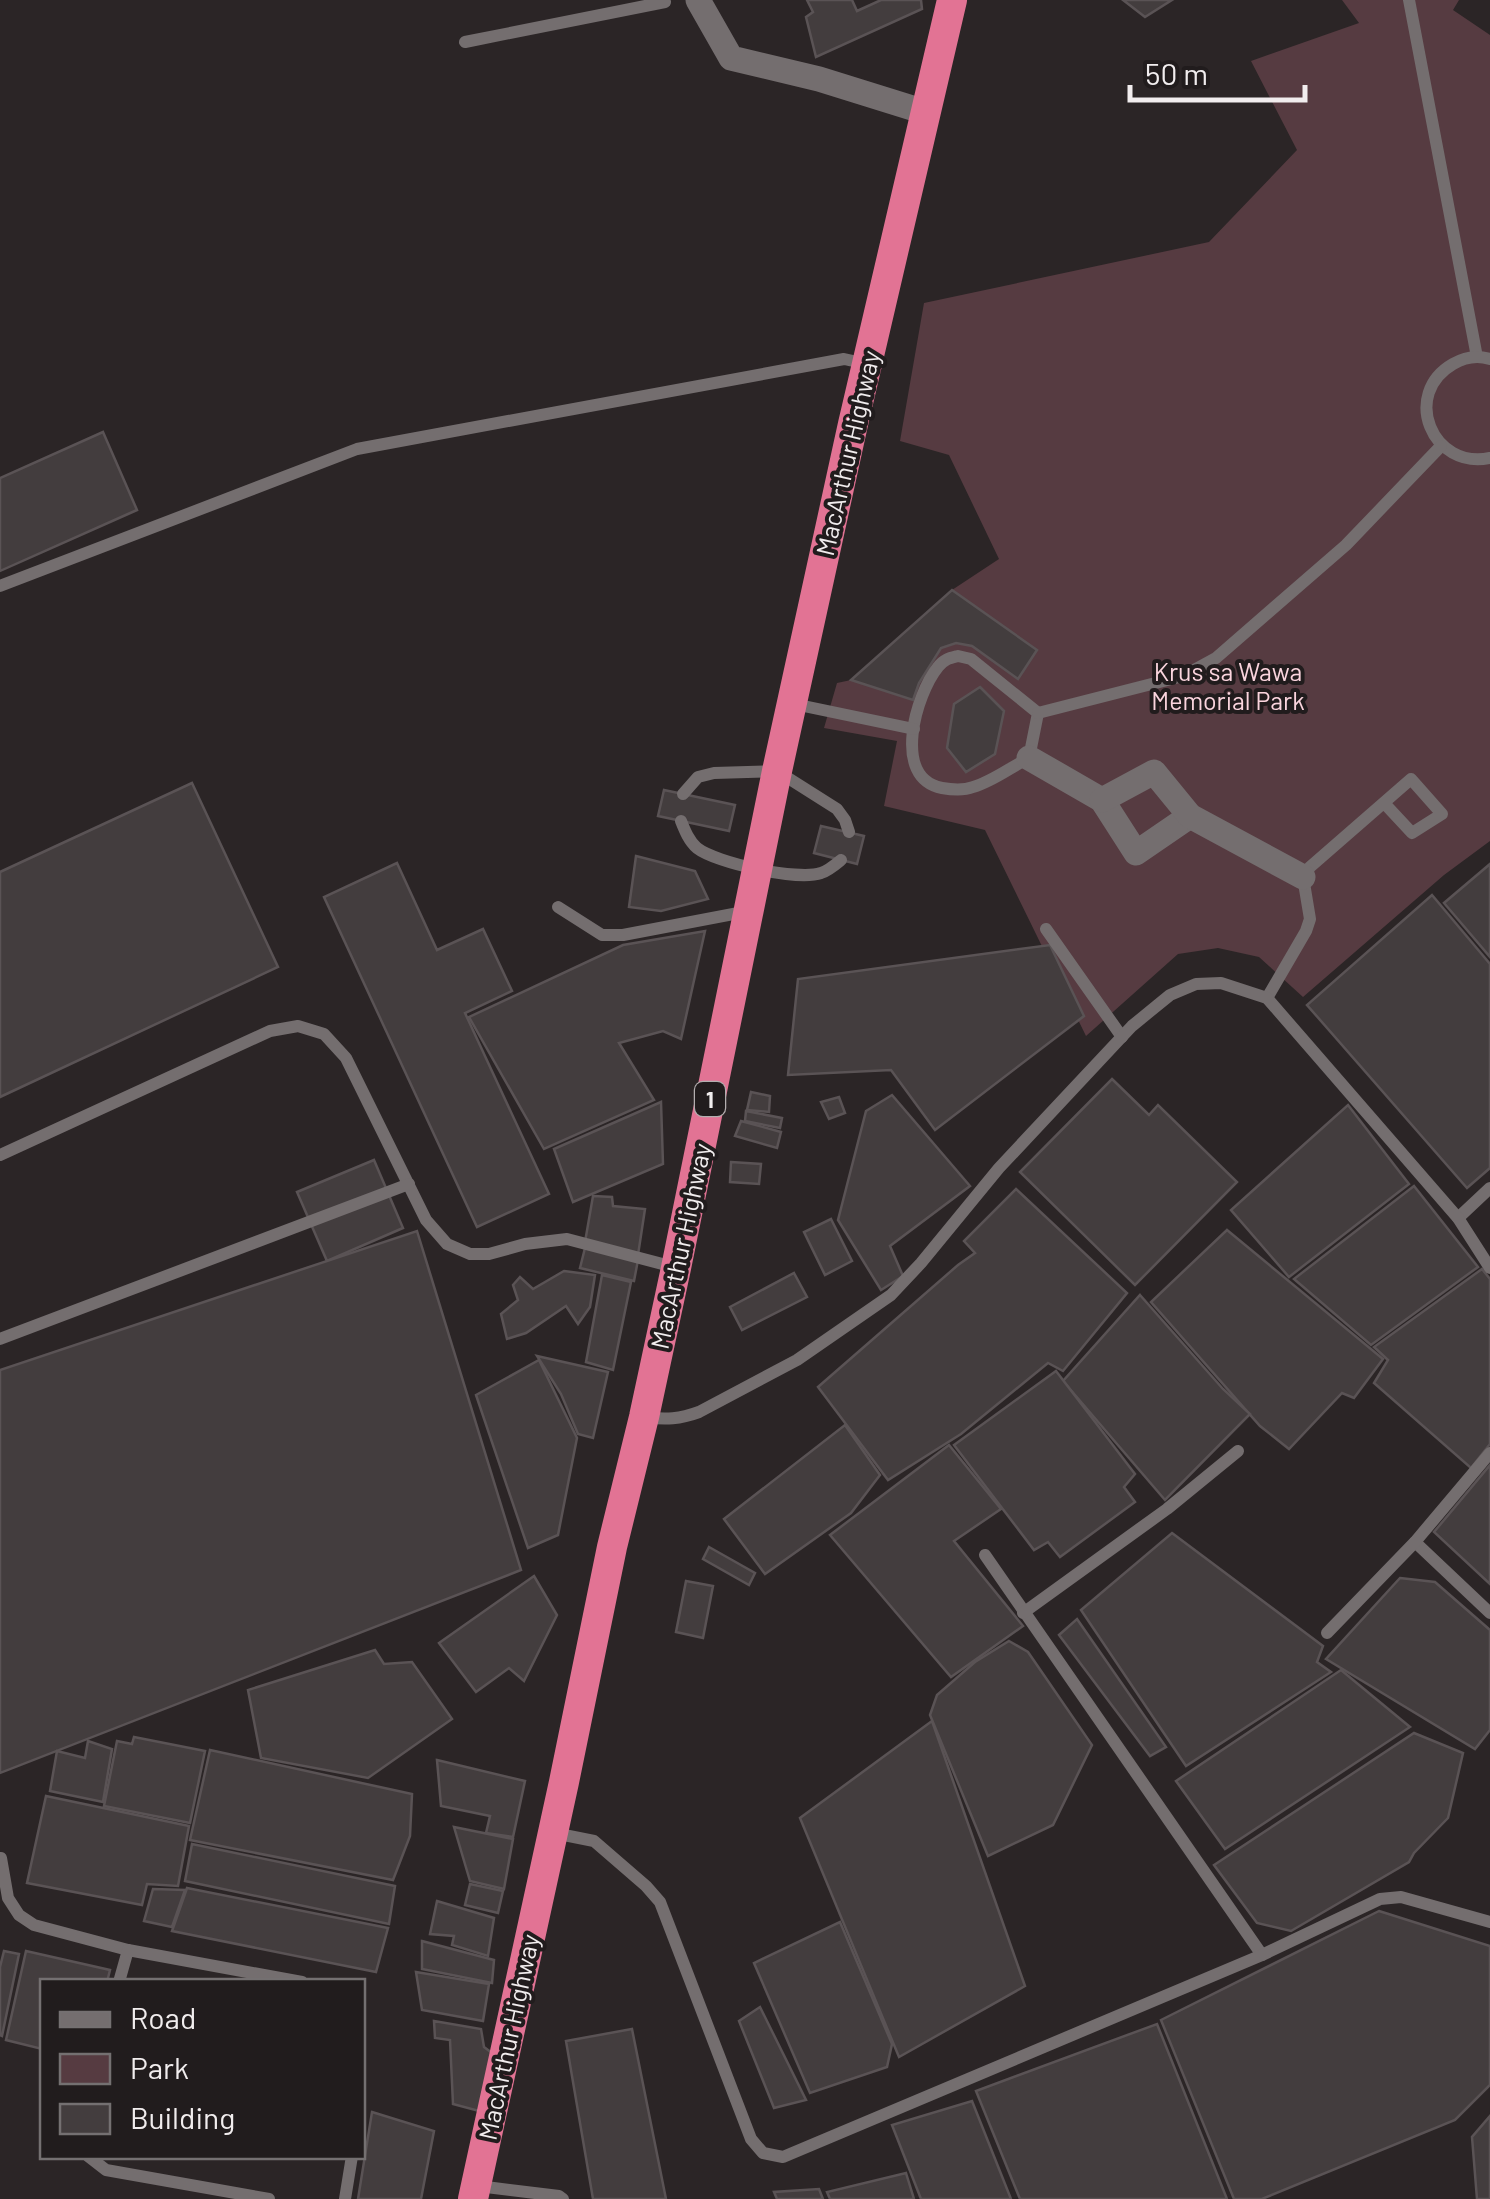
<svg xmlns="http://www.w3.org/2000/svg" width="1490" height="2199" font-family="Barlow,sans-serif">
	<rect width="100%" height="100%" fill="#2b2526"/>
	<!-- green -->
	<path fill="#563b41" d="M1342 0H1459L1453 10 1490 35V841L1444 875 1303 997 1259 957 1218 948 1178 954 1086 1036 985 830 884 806 897 741 824 728 837 683 851 680 952 590 999 559 949 455 900 441 924 303 1209 242 1297 150 1251 61 1359 23Z"/>
	<!-- building -->
	<g fill="#433d3e" stroke="#5a5355" stroke-width="2.5">
		<path d="M807 0H852L857 11 881 0H921L922 9 816 57 806 17 813 12Z"/>
		<path d="M1123 0H1172L1145 17Z"/>
		<path d="M103 432 137 510 0 571V478Z"/>
		<path d="M952 590 1037 650 1018 679 972 646 956 643 941 648 919 683 913 700 851 680Z"/>
		<path d="M980 687 1004 711 995 754 966 772 947 748 954 704Z"/>
		<path d="M192 783 278 967 0 1097V872Z"/>
		<path d="M664 790 735 805 729 831 658 816Z"/>
		<path d="M821 826 864 836 857 864 814 853Z"/>
		<path d="M636 856 695 871 708 899 661 911 629 907Z"/>
		<path d="M397 863 437 950 483 929 512 991 465 1013 549 1194 477 1227 324 897Z"/>
		<path d="M1490 864V957L1444 903Z"/>
		<path d="M1432 895 1490 964V1168L1467 1188 1307 1005Z"/>
		<path d="M705 931 681 1039 663 1031 619 1043 654 1100 544 1149 469 1017 623 945Z"/>
		<path d="M1050 945 1084 1016 935 1130 891 1070 788 1075 798 979Z"/>
		<path d="M1112 1079 1149 1115 1158 1105 1237 1182 1135 1285 1020 1172Z"/>
		<path d="M751 1092 770 1096 769 1112 747 1110Z"/>
		<path d="M892 1095 970 1186 890 1246 903 1276 881 1290 838 1220 866 1111Z"/>
		<path d="M839 1097 845 1113 829 1119 821 1102Z"/>
		<path d="M661 1102 663 1164 573 1202 554 1149Z"/>
		<path d="M1348 1105 1409 1184 1289 1277 1231 1210Z"/>
		<path d="M746 1111 782 1118 780 1128 745 1121Z"/>
		<path d="M741 1121 781 1132 777 1148 735 1136Z"/>
		<path d="M374 1160 403 1228 327 1261 297 1192Z"/>
		<path d="M731 1162 761 1164 759 1184 730 1182Z"/>
		<path d="M1414 1186 1478 1267 1371 1345 1294 1279Z"/>
		<path d="M1016 1189 1127 1293 1063 1371 1048 1363 961 1434 888 1480 818 1387 958 1265 975 1253 964 1241Z"/>
		<path d="M593 1196 612 1197 613 1206 645 1209 638 1255 585 1242Z"/>
		<path d="M831 1219 852 1261 825 1275 804 1232Z"/>
		<path d="M1227 1230 1383 1359 1354 1398 1342 1393 1289 1449 1260 1426 1151 1302Z"/>
		<path d="M417 1231 521 1570 0 1773V1370Z"/>
		<path d="M585 1248 638 1260 634 1281 580 1268Z"/>
		<path d="M1482 1269 1490 1279V1444L1471 1468 1374 1383 1388 1360 1374 1347Z"/>
		<path d="M564 1271 595 1275 590 1307 578 1324 566 1306 526 1333 507 1339 501 1314 518 1300 513 1285 520 1277 533 1289Z"/>
		<path d="M794 1273 807 1297 742 1330 730 1307Z"/>
		<path d="M602 1275 631 1282 613 1370 586 1362Z"/>
		<path d="M1140 1295 1223 1389 1250 1414 1165 1500 1063 1381Z"/>
		<path d="M537 1356 608 1372 593 1438 578 1434 561 1394Z"/>
		<path d="M539 1360 577 1438 558 1535 528 1548 476 1395Z"/>
		<path d="M1056 1371 1135 1474 1124 1487 1135 1502 1060 1557 1048 1542 1034 1550 954 1445Z"/>
		<path d="M845 1425 880 1475 851 1513 765 1574 724 1519Z"/>
		<path d="M949 1445 1001 1509 954 1541 1023 1626 951 1677 830 1535Z"/>
		<path d="M1490 1465V1584L1434 1532Z"/>
		<path d="M1172 1533 1323 1646 1317 1662 1331 1672 1186 1766 1081 1610Z"/>
		<path d="M709 1547 755 1573 749 1585 703 1559Z"/>
		<path d="M534 1576 557 1615 524 1681 509 1668 476 1692 439 1643Z"/>
		<path d="M1400 1578 1435 1582 1490 1630V1730L1475 1749 1326 1659Z"/>
		<path d="M686 1581 713 1586 703 1638 676 1632Z"/>
		<path d="M1077 1619 1166 1747 1150 1756 1059 1635Z"/>
		<path d="M1009 1641 1028 1652 1092 1745 1053 1825 988 1856 930 1715 937 1695 975 1662Z"/>
		<path d="M375 1650 384 1664 412 1662 452 1719 368 1778 261 1758 248 1690Z"/>
		<path d="M1341 1670 1410 1727 1225 1849 1176 1781Z"/>
		<path d="M932 1721 1025 1986 899 2057 800 1818Z"/>
		<path d="M1414 1733 1463 1753 1448 1818 1414 1853 1409 1862 1291 1931 1257 1923 1214 1865Z"/>
		<path d="M134 1737 205 1751 190 1823 104 1806 117 1741 132 1744Z"/>
		<path d="M88 1741 112 1749 103 1802 50 1791 57 1751 85 1758Z"/>
		<path d="M210 1750 412 1794 410 1836 393 1880 190 1840Z"/>
		<path d="M437 1760 525 1781 513 1837 486 1833 490 1816 441 1806Z"/>
		<path d="M46 1796 189 1826 178 1886 147 1884 142 1905 27 1883Z"/>
		<path d="M454 1827 513 1839 504 1889 470 1881Z"/>
		<path d="M192 1844 395 1886 389 1924 185 1881Z"/>
		<path d="M470 1884 503 1891 498 1913 465 1905Z"/>
		<path d="M187 1888 388 1928 376 1972 172 1931Z"/>
		<path d="M153 1889 185 1890 172 1927 144 1921Z"/>
		<path d="M437 1901 494 1918 488 1956 452 1945 454 1936 430 1934Z"/>
		<path d="M1379 1911 1490 1946V2085L1455 2120 1262 2199H1234L1161 2020Z"/>
		<path d="M840 1922 892 2044 887 2067 810 2093 754 1963Z"/>
		<path d="M422 1941 494 1960 492 1983 422 1969Z"/>
		<path d="M4 1951 19 1954 2 2036 0 2035V1967Z"/>
		<path d="M26 1951 110 1970 107 1982H42V2049L6 2040Z"/>
		<path d="M416 1972 489 1984 483 2021 422 2010Z"/>
		<path d="M760 2007 806 2100 774 2108 739 2021Z"/>
		<path d="M434 2021 481 2029 484 2047 492 2053 479 2111 453 2104 450 2040 435 2038Z"/>
		<path d="M1157 2024 1227 2199H1020L976 2091Z"/>
		<path d="M632 2029 666 2199H593L566 2041Z"/>
		<path d="M972 2101 1011 2199H921L892 2125Z"/>
		<path d="M372 2112 434 2131 421 2199H358Z"/>
		<path d="M1490 2116V2199H1477L1472 2137Z"/>
		<path d="M906 2173 914 2199H830L827 2192Z"/>
		<path d="M819 2189 823 2199H777L774 2192Z"/>
	</g>
	<g fill="none" stroke-linecap="round" stroke-linejoin="round">
		<!-- service -->
		<g stroke="#746e6f" stroke-width="12">
			<path d="M1409 0 1477 357"/>
			<path d="M465 42 665 2"/>
			<path d="M1490 359C1477 355 1465 357 1453 364 1401 394 1432 470 1490 458"/>
			<path d="M0 586 357 449 844 359 867 364"/>
			<path d="M958 656 971 659 1038 713 1029 758C1011 767 992 782 973 787 963 791 953 790 942 788 891 778 916 694 938 667 944 659 950 658 958 656Z"/>
			<path d="M794 704 914 729"/>
			<path d="M1038 713 1183 676 1216 658 1346 545 1441 446"/>
			<path d="M683 794 698 777 714 773 777 771 837 809 845 820 849 832"/>
			<path d="M681 821C685 831 689 841 697 848 716 863 798 881 821 873 828 871 835 865 841 860"/>
			<path d="M558 907 602 935H623L749 911"/>
			<path d="M1046 929 1122 1037"/>
			<path d="M1267 998 1306 931 1310 919 1303 877 1310 867 1411 779 1442 814 1412 833 1385 804"/>
			<path d="M0 1155 270 1031 298 1026 324 1034 346 1058 426 1220 447 1244 470 1254H489L525 1244 567 1239 674 1267"/>
			<path d="M1458 1218 1490 1188"/>
			<path d="M0 1339 409 1184"/>
			<path d="M645 1417C666 1420 680 1419 699 1412L797 1360 891 1295 921 1263 999 1168 1132 1026 1170 995 1196 984 1221 983 1267 998 1458 1218 1490 1268"/>
			<path d="M1415 1542 1490 1613"/>
			<path d="M985 1555 1262 1955"/>
			<path d="M1023 1613 1167 1509 1238 1451"/>
			<path d="M1327 1633 1415 1542 1490 1453"/>
			<path d="M554 1833 594 1841 646 1886 660 1902 751 2139 763 2153 783 2157 1262 1955 1380 1899 1401 1897 1490 1922"/>
			<path d="M1 1858 8 1898 19 1915 34 1925 128 1950"/>
			<path d="M119 1982 128 1950 302 1982"/>
			<path d="M88 2156 106 2170 269 2199"/>
			<path d="M478 2186 559 2196 563 2199"/>
			<path d="M345 2199 352 2156"/>
		</g>
		<!-- minor -->
		<g stroke="#746e6f" stroke-width="25">
			<path d="M698 0 731 58 819 79 925 112"/>
			<path d="M1029 758 1102 800 1136 853 1190 816"/>
			<path d="M1102 800 1154 772 1190 816 1303 877"/>
		</g>
		<!-- trunk -->
		<path stroke="#e27394" stroke-width="30" d="M473 2199 564 1782 612 1547 644 1417 676 1268 777 771 853 424 952 0"/>
	</g>
	<g text-anchor="middle" dominant-baseline="central" stroke-width="8" stroke-linejoin="round" paint-order="stroke">
		<!-- shield labels -->
		<rect fill="#211c1d" stroke="#b3aeaf" stroke-width="2.5" x="695" y="1082" width="30" height="34" rx="8"/>
		<g font-size="22" font-weight="bold" fill="#f1edee">
			<text x="710" y="1099">1</text>
		</g>
		<!-- street labels -->
		<g font-size="25" fill="#f1edee" stroke="#211c1d">
			<text transform="translate(847 453) rotate(-77)">MacArthur Highway</text>
			<text transform="translate(680 1246) rotate(-78)">MacArthur Highway</text>
			<text transform="translate(508 2037) rotate(-78)">MacArthur Highway</text>
		</g>
		<!-- park labels -->
		<g font-size="25" fill="#fbd5de" stroke="#211c1d">
			<text x="1228" y="671">Krus sa Wawa<tspan x="1228" dy="29">Memorial Park</tspan></text>
		</g>
	</g>
	<!-- legend -->
	<rect x="40" y="1979" width="325" height="180" fill="#211c1d" stroke="#747071" stroke-width="2.5"/>
	<rect x="60" y="2012" width="50" height="15" fill="#746e6f" stroke="#747071" stroke-width="2.5"/>
	<text x="130" y="2029" font-size="30" fill="#f1edee">Road</text>
	<rect x="60" y="2054" width="50" height="30" fill="#563b41" stroke="#747071" stroke-width="2.5"/>
	<text x="130" y="2079" font-size="30" fill="#f1edee">Park</text>
	<rect x="60" y="2104" width="50" height="30" fill="#433d3e" stroke="#747071" stroke-width="2.5"/>
	<text x="130" y="2129" font-size="30" fill="#f1edee">Building</text>
	<!-- scale -->
	<path d="M1130 85v15h175v-15" fill="none" stroke="#f1edee" stroke-width="5"/>
	<text x="1145" y="85" font-size="30" fill="#f1edee" stroke="#211c1d" stroke-width="8" paint-order="stroke">50 m</text>
</svg>
